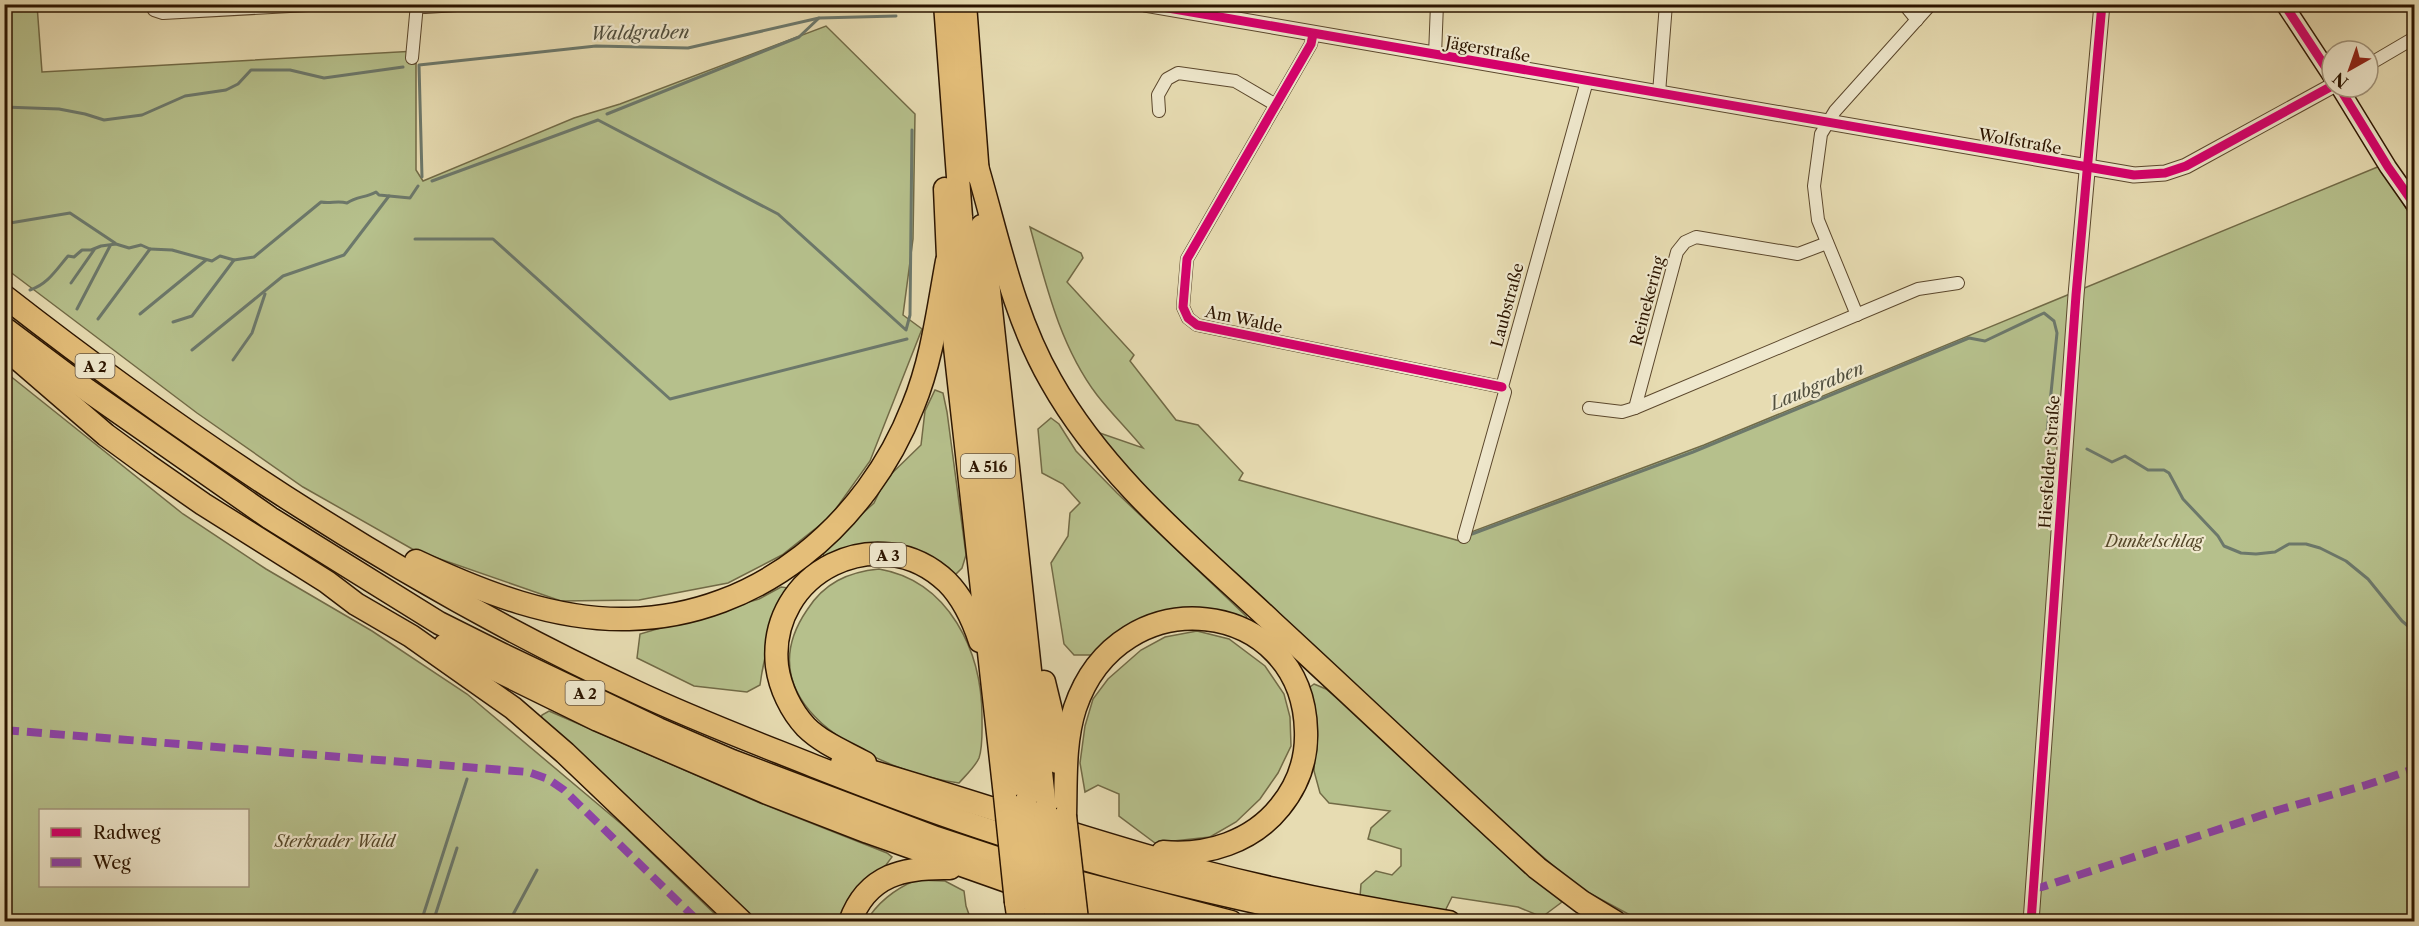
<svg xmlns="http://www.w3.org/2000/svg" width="2419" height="926" font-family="'Libre Caslon Text',serif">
	<rect width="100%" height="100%" fill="#e7dcb2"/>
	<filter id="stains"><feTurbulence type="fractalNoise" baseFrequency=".00333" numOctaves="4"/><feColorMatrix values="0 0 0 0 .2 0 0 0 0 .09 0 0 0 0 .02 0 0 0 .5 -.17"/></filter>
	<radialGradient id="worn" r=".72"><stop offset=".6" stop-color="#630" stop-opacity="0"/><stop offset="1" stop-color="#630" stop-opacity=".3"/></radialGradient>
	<!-- green -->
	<g fill="#b6c08c" stroke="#716a46" stroke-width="1.5" fill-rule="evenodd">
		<path d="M4 5H37L42 72 416 51V170L423 181 574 118 620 104 826 26 915 114 913 239 903 315 922 329 870 461 830 517 782 555 728 583 639 600 561 601 414 550 303 487 197 413 5 268Z"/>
		<path d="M2380 166 2414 221V921L1649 922 1630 915 1578 887 1492 813 1179 524 1094 431 1143 448C1128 430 1111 413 1097 395 1060 346 1046 285 1030 227L1081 253 1083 258 1067 282 1134 355 1130 361 1176 420 1198 425 1243 473 1239 480 1460 541 1463 535 1704 445Z"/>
		<path d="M4 371 183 514 266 569 372 631 467 694 625 827 722 921H5ZM40 810H248V886H40Z"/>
		<path d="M935 390 943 393 947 412 966 555 962 568 955 575 932 558 916 551 826 559 821 551 874 503 885 480 921 445 925 411Z"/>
		<path d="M1051 418 1059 424 1076 451 1117 493 1246 616 1250 624C1207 617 1166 605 1126 627 1114 633 1104 646 1094 655H1074L1064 644 1051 563 1068 536 1070 513 1080 503 1063 484 1042 473 1038 429Z"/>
		<path d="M879 569C949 581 982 651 982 717 982 730 983 746 979 758 975 767 965 776 959 783 881 772 740 708 807 610 824 583 848 572 879 569Z"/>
		<path d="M781 587 789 588C774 622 765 648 760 685L747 692 694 686 637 658 640 634 759 599Z"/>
		<path d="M1197 631 1229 639 1265 666 1284 694 1290 717 1291 746 1278 773 1260 799 1236 822 1210 837 1155 843 1119 816V794L1098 785 1085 792 1080 763 1085 726 1093 699 1108 679 1141 650 1165 637Z"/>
		<path d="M1314 684 1326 689 1358 715 1562 902 1542 917 1518 907 1452 897 1444 913 1360 897 1361 884 1376 871 1392 875 1401 866V849L1368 839 1371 828 1390 811 1329 803 1320 793 1314 771V748L1306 690Z"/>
		<path d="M549 711 760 803 887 853 892 857 886 865 870 877 844 921H757L682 848 551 733 540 721 542 715Z"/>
		<path d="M916 880 945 881 964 891 966 906 971 920 976 921 866 922C878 901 895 889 916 880Z"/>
	</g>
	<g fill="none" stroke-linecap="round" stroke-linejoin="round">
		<!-- stream -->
		<g stroke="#6c786b" stroke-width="3">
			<path d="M4 107 59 109 85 114 104 120 142 115 185 96 226 90 238 84 251 70H290L324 78 403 67"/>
			<path d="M607 114 799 37 819 18"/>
			<path d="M422 177 419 65 596 46 688 48 819 18 896 16"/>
			<path d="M432 181 598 120 778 214 906 330 910 315 912 130"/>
			<path d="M4 224 70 213 115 243"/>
			<path d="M415 239H493L670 399 907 339"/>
			<path d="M71 283 94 250"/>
			<path d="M30 290C48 284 56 270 68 256L74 257 82 250H91L101 246 116 244 129 248 141 245 150 249 172 250 212 261 220 256 234 260 254 257 321 202C331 204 337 200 347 203 357 196 365 198 376 192L379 195 410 198 418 186"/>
			<path d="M77 309 110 246"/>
			<path d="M140 314 206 260"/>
			<path d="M98 319 150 249"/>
			<path d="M173 322 192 316 234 260"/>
			<path d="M192 350 283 276 344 255 389 196"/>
			<path d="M233 360 252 333 265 294"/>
			<path d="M2087 449 2112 462 2125 456 2148 470H2164L2169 473 2183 499 2218 536 2224 546 2241 553 2256 554 2275 552 2289 544H2306L2320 548 2346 561 2368 579 2402 621 2414 631"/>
			<path d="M1472 534 1693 452 1969 338 1985 341 2044 313 2054 321 2057 333 2046 443"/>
			<path d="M421 922 467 779"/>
			<path d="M433 922 457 848"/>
			<path d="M509 922 537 870"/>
		</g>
		<defs>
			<g id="minor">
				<path d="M151 4 154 10 163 13 326 4"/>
				<path d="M1904 4 1917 20"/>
				<path d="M418 6 425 7 473 4"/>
				<path d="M1313 34 1311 44 1187 259 1183 307 1188 318 1197 325 1502 387"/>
				<path d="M1435 55 1437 4"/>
				<path d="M412 58 417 4"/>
				<path d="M2368 65 2414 38"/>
				<path d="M1659 93 1666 4"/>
				<path d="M1159 111 1158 95 1167 79 1178 73 1235 81 1276 105"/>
				<path d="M1857 315 1818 220 1814 186 1821 134 1835 111 1931 4"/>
				<path d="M1589 408 1622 412 1635 408 1918 289 1958 283"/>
				<path d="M1635 408 1677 252 1685 242 1696 237 1798 254 1827 243"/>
				<path d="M1464 537 1505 392 1502 387 1587 81"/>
			</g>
			<g id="tertiary">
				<path d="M1145 4 2134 175 2165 173 2186 166 2332 86"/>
				<path d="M2031 922 2076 295 2102 4"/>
			</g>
			<g id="secondary">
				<path d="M2284 4 2332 77"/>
				<path d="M2339 87 2388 167 2414 204"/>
			</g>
			<g id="motorway">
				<path d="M945 4 961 217 1025 803"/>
				<path d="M965 4 978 175"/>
				<path d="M976 163C998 237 1012 313 1051 381 1105 477 1193 548 1272 622 1361 704 1448 787 1537 868L1582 902 1615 922"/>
				<path d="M945 189 950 302 1005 796"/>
				<path d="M982 226 1045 809"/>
				<path d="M4 296C200 449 408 586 634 691 693 719 754 742 814 766 898 799 983 831 1070 855 1161 882 1254 902 1348 922"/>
				<path d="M4 328 87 390 270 518 439 623 501 654 658 729 732 761 936 838 1042 873 1231 922"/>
				<path d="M4 347 106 435 147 465 203 504 327 582 356 604 411 636 513 708 565 753 742 922"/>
				<path d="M416 561C482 592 555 621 629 619 759 616 867 524 913 406 932 360 938 310 947 261"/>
				<path d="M445 645 598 720 765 792 868 832 1041 893 1153 922"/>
				<path d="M1044 682 1052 715 1057 762"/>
				<path d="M842 763C963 797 1082 840 1204 872 1285 893 1367 909 1449 922"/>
				<path d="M865 763C845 752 822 743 806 727 791 711 780 688 777 666 767 572 879 517 947 582 963 598 973 620 980 641"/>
				<path d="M1065 816C1066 780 1064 742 1075 708 1120 575 1303 597 1306 731 1307 759 1298 785 1280 807 1252 842 1207 856 1163 852"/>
				<path d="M1016 902 1019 922"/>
				<path d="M850 922C867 874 905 867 950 868"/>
			</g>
		</defs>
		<!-- minor casing -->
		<use href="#minor" stroke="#5b472c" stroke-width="14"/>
		<!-- tertiary casing -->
		<use href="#tertiary" stroke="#5b472c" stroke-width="17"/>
		<!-- secondary casing -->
		<use href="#secondary" stroke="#2c1500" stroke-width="19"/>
		<!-- motorway casing -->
		<use href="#motorway" stroke="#2c1500" stroke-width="25"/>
		<!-- minor -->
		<use href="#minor" stroke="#efe8cd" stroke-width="12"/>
		<!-- tertiary -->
		<use href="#tertiary" stroke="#efe8cd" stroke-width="15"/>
		<!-- secondary -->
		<use href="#secondary" stroke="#efe8cd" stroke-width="16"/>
		<!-- motorway -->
		<use href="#motorway" stroke="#e4be79" stroke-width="22"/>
		<defs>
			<g id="motorway-bridge">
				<path d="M1005 796 1016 902"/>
				<path d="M1025 803 1036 907"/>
				<path d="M1045 809 1056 914"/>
				<path d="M1065 816 1077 920"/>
			</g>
		</defs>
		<!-- motorway-bridge casing -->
		<use href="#motorway-bridge" stroke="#2c1500" stroke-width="25" stroke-linecap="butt"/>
		<!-- motorway-bridge -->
		<use href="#motorway-bridge" stroke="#e4be79" stroke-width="22"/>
		<!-- quiet -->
		<g stroke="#8e44ad" stroke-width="8" stroke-dasharray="15 8" stroke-linecap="butt">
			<path d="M4 730 528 772 548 779 564 790 699 922"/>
			<path d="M2033 888 2042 887 2278 810 2366 785 2414 769"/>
		</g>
		<defs>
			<g id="cycleway">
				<path d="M1145 4 2134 175 2165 173 2186 166 2332 86"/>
				<path d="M2284 4 2332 77"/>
				<path d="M1313 34 1311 44 1187 259 1183 307 1188 318 1197 325 1502 387"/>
				<path d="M2339 87 2388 167 2414 204"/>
				<path d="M2031 922 2076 295 2102 4"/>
			</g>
		</defs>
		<!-- cycleway casing -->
		<use href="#cycleway" stroke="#efe8cd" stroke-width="13"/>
		<!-- cycleway -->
		<use href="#cycleway" stroke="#d6006c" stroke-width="9"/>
	</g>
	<g text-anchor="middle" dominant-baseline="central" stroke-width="4.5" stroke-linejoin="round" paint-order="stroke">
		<!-- shield labels -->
		<g fill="#efe8cd" stroke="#66543e" stroke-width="1.5">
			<rect x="75.5" y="354" width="39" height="24" rx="4.5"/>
			<rect x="961" y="454" width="54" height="24" rx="4.5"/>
			<rect x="870" y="543" width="36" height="24" rx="4.5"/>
			<rect x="565.5" y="681" width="39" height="24" rx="4.5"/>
		</g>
		<g font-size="15" font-weight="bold" fill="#2c1500">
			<text x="95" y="366">A 2</text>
			<text x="988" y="466">A 516</text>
			<text x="888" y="555">A 3</text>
			<text x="585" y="693">A 2</text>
		</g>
		<!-- street labels -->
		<g font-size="16" fill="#2c1500" stroke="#efe8cd">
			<text transform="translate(1488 49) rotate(10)">Jägerstraße</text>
			<text transform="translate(2020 141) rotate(10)">Wolfstraße</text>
			<text transform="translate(1647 301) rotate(-75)">Reinekering</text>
			<text transform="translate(1507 305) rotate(-75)">Laubstraße</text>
			<text transform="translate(1244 319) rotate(12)">Am Walde</text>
			<text transform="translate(2049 462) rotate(-86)">Hiesfelder Straße</text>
		</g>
		<!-- park labels -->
		<g font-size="16" font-style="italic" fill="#55482a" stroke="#efe8cd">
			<text x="2154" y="541">Dunkelschlag</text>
			<text x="335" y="841">Sterkrader Wald</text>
		</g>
		<!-- water labels -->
		<g font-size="18" font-style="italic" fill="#514f3e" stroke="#efe8cd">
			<text transform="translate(640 33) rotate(-1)">Waldgraben</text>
			<text transform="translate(1817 386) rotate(-22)">Laubgraben</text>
		</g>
	</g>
	<!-- margin -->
	<rect width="2419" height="926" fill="none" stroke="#e7dcb2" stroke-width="24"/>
	<rect x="6" y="6" width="2407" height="914" fill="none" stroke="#2c1500" stroke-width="3"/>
	<rect x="12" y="12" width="2395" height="902" fill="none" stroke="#2c1500" stroke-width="1.5"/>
	<!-- legend -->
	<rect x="39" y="809" width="210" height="78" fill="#efe8cd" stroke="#a1947b" stroke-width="1.5"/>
	<rect x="51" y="828" width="30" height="9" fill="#d6006c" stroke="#a1947b" stroke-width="1.5"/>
	<text x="93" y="839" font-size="18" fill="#2c1500">Radweg</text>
	<rect x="51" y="858" width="30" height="9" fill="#8e44ad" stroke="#a1947b" stroke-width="1.5"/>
	<text x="93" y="869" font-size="18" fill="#2c1500">Weg</text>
	<!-- north arrow -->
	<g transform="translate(2350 69) rotate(220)"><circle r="28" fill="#efe8cd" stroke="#a1947b" stroke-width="1.5"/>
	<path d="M0-4.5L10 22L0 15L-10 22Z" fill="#8f2418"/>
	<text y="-9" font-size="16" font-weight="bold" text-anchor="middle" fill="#2c1500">N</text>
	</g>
	<rect width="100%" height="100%" filter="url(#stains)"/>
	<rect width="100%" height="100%" fill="url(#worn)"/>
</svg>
